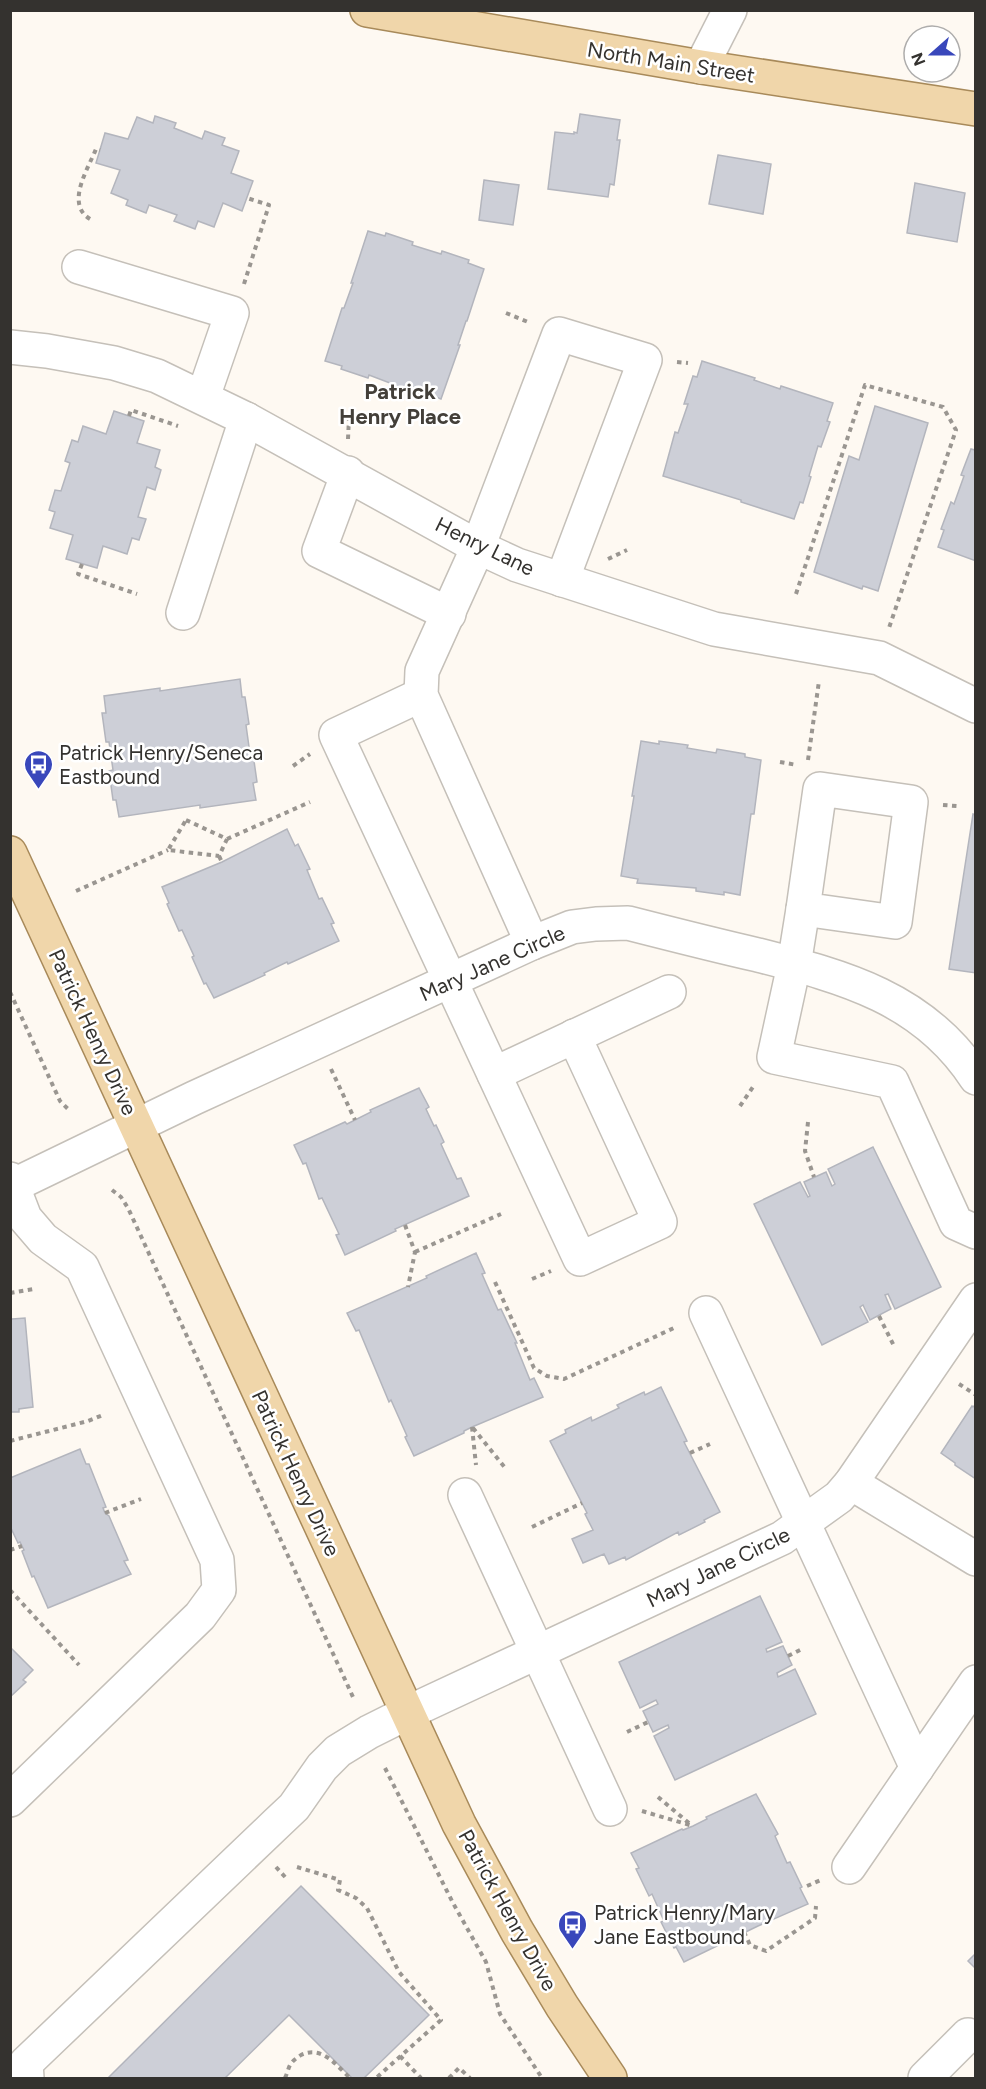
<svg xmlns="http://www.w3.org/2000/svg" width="986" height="2089" font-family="Figtree,sans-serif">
	<rect width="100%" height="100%" fill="#fef9f2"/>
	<!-- building -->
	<g fill="#cdcfd7" stroke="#b3b5bd" stroke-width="1.5">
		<path d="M580 114 620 120 617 140H620L614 185 610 184 608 197 548 189 555 132 574 134V132L577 133Z"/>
		<path d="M155 116 176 123 174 128 202 139 205 131 225 138 222 145 239 151 231 173 253 181 242 211 223 203 214 227 198 221 195 229 174 221 177 215 149 205 146 213 126 205 128 200 111 193 120 170 96 163 105 133 128 139 137 117 153 123Z"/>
		<path d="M718 155 771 164 763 214 709 204Z"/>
		<path d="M484 180 519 185 513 225 479 220Z"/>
		<path d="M915 183 965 193 957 242 907 233Z"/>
		<path d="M368 231 385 236 386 233 413 242 412 245 441 254 442 251 469 260 468 263 484 269 467 321H466L458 345H460L441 399 425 393 424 396 369 375 368 378 341 369 342 366 325 361 342 308H344L353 283H351Z"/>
		<path d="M702 361 755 378 754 380 780 389 781 386 833 403 827 421 830 422 821 447 818 446 809 476 811 477 803 503 800 502 794 519 741 502V500L663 476 675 432 678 433 688 404H684L693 376 697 377Z"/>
		<path d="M875 406 928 423 878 591 863 586 862 589 814 572 849 456 859 460Z"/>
		<path d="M114 411 144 421 137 443 160 450 155 467 161 470 155 490 147 487 138 517 146 519 139 540 132 538 127 554 103 546 97 568 66 559 73 535 50 528 55 512 49 510 55 490 61 491 70 463 65 461 72 440 78 442 83 426 106 434Z"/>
		<path d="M976 447V561L938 547 944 530 941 529 951 502 954 504 964 476 961 475 971 449 975 450Z"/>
		<path d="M240 679 242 697H245L249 724 246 725 250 754H253L257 782 253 783 256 800 200 808V805L119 817 116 800H113L109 771 113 770 109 742H106L102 713H106L104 696 160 688V691Z"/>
		<path d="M641 741 659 744V741L688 745 687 748 716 753 717 749 745 754V757L761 760 754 814H751L740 895 724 892V895L696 891V888L637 883 638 879 621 876 634 796H632Z"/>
		<path d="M973 814 976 815V973L949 969Z"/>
		<path d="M287 829 295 846 298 844 310 869 307 870 319 899 322 898 334 923 331 924 339 941 288 964 287 962 264 973 265 975 214 998 206 983 204 984 192 957 194 956 182 930 179 931 167 904 169 903 162 887 222 862Z"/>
		<path d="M419 1088 429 1107 426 1109 434 1126 436 1125 444 1142 441 1144 457 1179 461 1178 469 1196 395 1229 396 1231 345 1255 336 1235 339 1234 322 1198 319 1199 306 1163 303 1164 294 1145 345 1122 347 1124 371 1112 370 1110Z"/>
		<path d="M873 1147 941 1287 895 1309 888 1294 885 1295 891 1309 870 1320 863 1305 860 1307 868 1322 822 1345 754 1204 800 1182 808 1197 810 1196 804 1182 826 1172 832 1186 835 1184 828 1169Z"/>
		<path d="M476 1253 485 1273 482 1274 498 1310 501 1309 517 1343H515L530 1380 534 1378 543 1397 472 1427 464 1431V1433L414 1456 405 1437 407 1436 391 1400 389 1402 359 1330 356 1331 347 1313 427 1278 426 1276Z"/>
		<path d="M10 1317 12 1319 25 1318 33 1407 19 1409V1412H10Z"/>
		<path d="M661 1387 687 1441 684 1442 720 1512 704 1520 705 1522 679 1535 678 1532 626 1560 625 1557 609 1564 604 1554 583 1563 572 1539 593 1530 585 1514 587 1513 550 1441 566 1433 565 1430 591 1417 592 1421 619 1408 617 1405 644 1392 645 1395Z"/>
		<path d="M976 1404V1479L955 1465V1463L941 1453 972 1406 973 1407Z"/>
		<path d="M80 1449 86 1464H89L106 1507 103 1508 105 1513 109 1516 128 1560 124 1561 131 1574 48 1608 34 1576 32 1577 22 1551 24 1550 20 1542 18 1543 10 1526V1478Z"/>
		<path d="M760 1596 782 1642 766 1649 767 1652 783 1646 792 1665 777 1673 778 1677 795 1669 816 1714 675 1780 654 1736 669 1728 668 1725 653 1732 643 1711 658 1704 656 1700 640 1708 619 1662Z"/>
		<path d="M10 1647 33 1670 23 1680 26 1682 10 1697Z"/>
		<path d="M756 1794 778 1834 775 1836 787 1863 790 1862 802 1887 800 1888 808 1904 758 1926 684 1962 676 1947 674 1948 661 1922 664 1921 652 1894 649 1896 636 1869 639 1868 631 1853 682 1829 683 1830 693 1826 707 1819 706 1817Z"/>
		<path d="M301 1886 429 2015 364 2078H352L289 2015 225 2078H108Z"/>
		<path d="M976 1953V1969L968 1961Z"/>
	</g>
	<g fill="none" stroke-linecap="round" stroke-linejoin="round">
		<defs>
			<g id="minor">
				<path d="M701 67 730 10"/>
				<path d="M79 267 232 313 203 397"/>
				<path d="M10 347 47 351 114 363 157 376 246 419 478 547 517 565 714 629 879 658 976 706"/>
				<path d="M348 473 319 551 449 614"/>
				<path d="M183 613 246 419"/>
				<path d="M421 695 336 735 580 1259 660 1222 574 1036"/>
				<path d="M820 789 911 802 895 922 803 909Z"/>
				<path d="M803 909 794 965 774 1057 892 1082 956 1223 976 1232"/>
				<path d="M532 943 421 695 422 671 478 547 559 334 645 360 562 580"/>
				<path d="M494 1074 669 992"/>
				<path d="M10 1179 25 1218 43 1239 82 1267 217 1560 219 1590 200 1616 10 1800"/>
				<path d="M10 1187 194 1098 532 943 572 927 596 924 628 923C671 934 714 945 758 955 844 977 924 998 976 1078"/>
				<path d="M706 1313 917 1768"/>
				<path d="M851 1483 976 1559"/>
				<path d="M465 1495 610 1809"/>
				<path d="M849 1867 976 1682"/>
				<path d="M27 2078 26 2063 276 1824 294 1807 322 1767 338 1751 369 1732 407 1713 782 1538 839 1497 851 1483 976 1300"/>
				<path d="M925 2078 968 2035"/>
			</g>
			<g id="major">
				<path d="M367 10 701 67 976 109"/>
				<path d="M10 853 459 1824 517 1931 562 2006 610 2078"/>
			</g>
		</defs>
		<!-- minor casing -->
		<use href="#minor" stroke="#c5c0b9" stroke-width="36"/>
		<!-- major casing -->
		<use href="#major" stroke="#a88a5a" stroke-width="36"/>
		<!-- path -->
		<g stroke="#9a9691" stroke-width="4" stroke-dasharray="4.5 4.5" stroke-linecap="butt">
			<path d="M90 219C65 204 88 169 96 149L100 150"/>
			<path d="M244 284 269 205 247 198"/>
			<path d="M506 313 528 322"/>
			<path d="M677 362 688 363"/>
			<path d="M129 416 131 410 178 426"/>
			<path d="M348 439 349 418"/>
			<path d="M608 559 627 550"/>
			<path d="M82 564 78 574 137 594"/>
			<path d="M796 594 865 385 943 407 956 430 889 628"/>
			<path d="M808 760 819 681"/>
			<path d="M780 762 797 765"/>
			<path d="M293 766 310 754"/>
			<path d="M943 805 957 806"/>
			<path d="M186 820 227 839 219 856 168 850Z"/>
			<path d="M227 839 310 802"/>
			<path d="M219 856 222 862"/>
			<path d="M76 891 168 850"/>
			<path d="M10 992 60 1101 69 1110"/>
			<path d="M331 1069 355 1120"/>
			<path d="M740 1106 755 1084"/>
			<path d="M808 1122 805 1151 814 1177"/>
			<path d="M112 1190 121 1197 128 1208 353 1697"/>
			<path d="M405 1225 415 1252 408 1287"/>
			<path d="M415 1252 501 1214"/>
			<path d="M532 1279 551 1271"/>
			<path d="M495 1282 534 1368 547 1376 564 1379 676 1327"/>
			<path d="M10 1293 34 1289"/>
			<path d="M879 1316 894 1346"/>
			<path d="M959 1384 976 1395"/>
			<path d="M472 1427 476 1465"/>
			<path d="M473 1428 506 1469"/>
			<path d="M10 1441 88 1421 103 1415"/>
			<path d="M690 1453 710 1444"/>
			<path d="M105 1513 141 1499"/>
			<path d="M532 1527 582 1503"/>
			<path d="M10 1550 22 1546"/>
			<path d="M10 1590 79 1665"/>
			<path d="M788 1656 804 1648"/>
			<path d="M627 1732 648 1722"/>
			<path d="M385 1768 453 1903 486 1962 500 2014 542 2078"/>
			<path d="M658 1797 690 1824"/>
			<path d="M642 1811 693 1826"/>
			<path d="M276 1867 286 1878"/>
			<path d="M297 1867 340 1880 338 1890 356 1898 367 1908 399 1972 441 2020 376 2078"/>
			<path d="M807 1886 821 1880"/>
			<path d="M744 1932 750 1945 766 1951 815 1918 816 1906"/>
			<path d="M400 2056 421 2078"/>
			<path d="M285 2078C287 2074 288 2069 290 2065 293 2060 297 2058 301 2055 322 2045 336 2065 350 2078"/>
			<path d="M449 2078 459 2068 470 2078"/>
		</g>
		<!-- minor -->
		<use href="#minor" stroke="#fff" stroke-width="33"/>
		<!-- major -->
		<use href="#major" stroke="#f0d6aa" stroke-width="33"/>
	</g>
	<!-- icons -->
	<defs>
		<symbol id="bus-pin" viewBox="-11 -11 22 30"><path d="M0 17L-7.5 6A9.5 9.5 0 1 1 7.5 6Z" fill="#3947bb" stroke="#fff"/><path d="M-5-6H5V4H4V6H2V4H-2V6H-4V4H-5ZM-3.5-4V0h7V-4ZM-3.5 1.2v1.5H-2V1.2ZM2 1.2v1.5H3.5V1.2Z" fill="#fff"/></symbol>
	</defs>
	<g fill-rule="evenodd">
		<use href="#bus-pin" x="22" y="748" width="33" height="45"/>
		<use href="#bus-pin" x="556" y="1908" width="33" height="45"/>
	</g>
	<g text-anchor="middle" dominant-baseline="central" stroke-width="5" stroke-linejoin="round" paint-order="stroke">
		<!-- street labels -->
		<g font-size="21" fill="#34322f" stroke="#fff">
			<text transform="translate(671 62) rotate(9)">North Main Street</text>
			<text transform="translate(485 546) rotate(26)">Henry Lane</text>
			<text transform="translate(492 963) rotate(-24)">Mary Jane Circle</text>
			<text transform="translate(93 1032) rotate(65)">Patrick Henry Drive</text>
			<text transform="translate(296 1473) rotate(65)">Patrick Henry Drive</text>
			<text transform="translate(718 1567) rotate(-26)">Mary Jane Circle</text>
			<text transform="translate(508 1910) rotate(61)">Patrick Henry Drive</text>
		</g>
		<!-- poi labels -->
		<g font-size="21" fill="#34322f" stroke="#fff" text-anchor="start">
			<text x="59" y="752">Patrick Henry/Seneca<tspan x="59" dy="24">Eastbound</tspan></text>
			<text x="594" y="1912">Patrick Henry/Mary<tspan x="594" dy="24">Jane Eastbound</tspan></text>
		</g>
		<!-- neighbourhood labels -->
		<g font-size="22" font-weight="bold" fill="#433f39" stroke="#fff">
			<text x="400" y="391">Patrick<tspan x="400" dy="25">Henry Place</tspan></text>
		</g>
	</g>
	<!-- border -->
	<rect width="986" height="2089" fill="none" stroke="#34322f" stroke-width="24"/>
	<!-- north arrow -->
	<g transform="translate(932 54) rotate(249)"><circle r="28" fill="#ffffff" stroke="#aeadac" stroke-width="1.5"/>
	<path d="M0-4.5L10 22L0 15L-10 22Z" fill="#3947bb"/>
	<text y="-9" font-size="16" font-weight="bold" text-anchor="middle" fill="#34322f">N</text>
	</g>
</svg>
